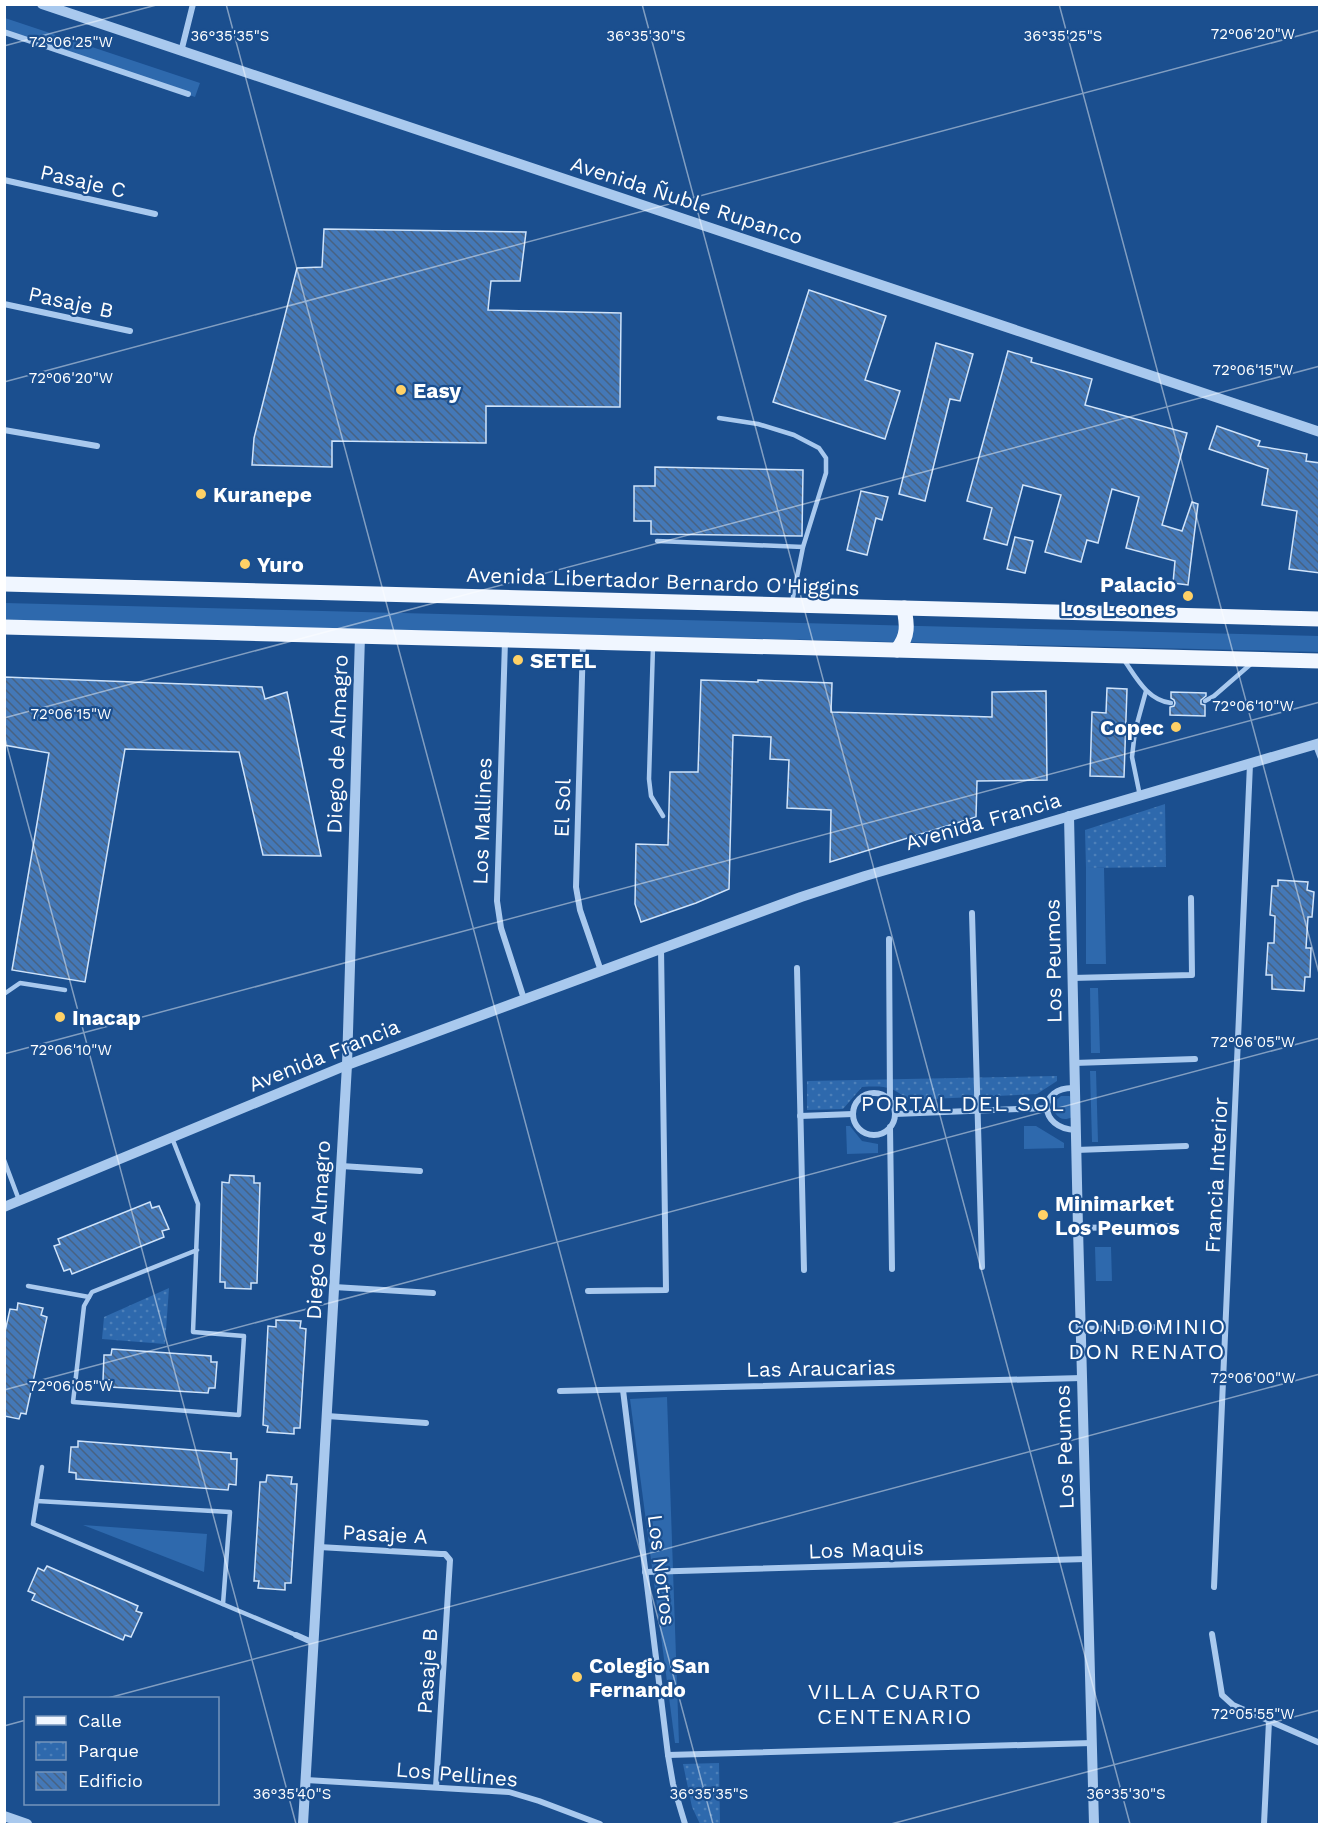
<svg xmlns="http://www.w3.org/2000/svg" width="1324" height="1829" font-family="'Work Sans',sans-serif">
	<defs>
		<pattern id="park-dots" width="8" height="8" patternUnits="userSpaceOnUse" patternTransform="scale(1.5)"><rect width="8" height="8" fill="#2e69ad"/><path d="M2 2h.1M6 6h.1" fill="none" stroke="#4d80b9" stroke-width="1.8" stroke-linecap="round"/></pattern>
		<pattern id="building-back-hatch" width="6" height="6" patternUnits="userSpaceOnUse" patternTransform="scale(1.5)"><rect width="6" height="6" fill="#4478b7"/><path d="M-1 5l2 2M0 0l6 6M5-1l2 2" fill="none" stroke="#486282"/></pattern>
	</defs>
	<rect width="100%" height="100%" fill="#1b4f8f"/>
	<!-- grass -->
	<g fill="#2e69ad">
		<path d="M5 18 200 83 195 97 5 34Z"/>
		<path d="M5 603 1319 636 1320 652 5 621Z"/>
		<path d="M1086 868H1104L1106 964H1086Z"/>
		<path d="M1090 988H1098L1100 1053H1091Z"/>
		<path d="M1090 1071H1096L1098 1142H1092Z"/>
		<path d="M1061 1096H1069L1072 1097V1117C1065 1121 1059 1119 1055 1113V1101Z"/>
		<path d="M846 1126H850L862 1141 878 1144V1153L847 1154Z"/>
		<path d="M1024 1126H1036L1064 1143V1148L1024 1149Z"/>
		<path d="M1095 1247H1111L1112 1281H1096Z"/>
		<path d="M667 1397 679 1743H675L630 1399Z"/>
		<path d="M83 1525 207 1534 204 1572Z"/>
	</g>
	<!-- park -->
	<g fill="url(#park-dots)">
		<path d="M1165 804 1166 867 1086 868 1085 830Z"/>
		<path d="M1057 1076V1081L1037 1094 908 1100C892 1086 884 1086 862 1087L843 1109 807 1110V1081Z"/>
		<path d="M169 1288 165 1344 102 1339 104 1317Z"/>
		<path d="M719 1763 720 1824H700L692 1807 683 1764Z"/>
	</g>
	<!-- building -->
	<g fill="url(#building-back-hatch)" stroke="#cfe3fa" stroke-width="1.5">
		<path d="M324 229 526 232 520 281H491L488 310 621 313 620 407 486 406V443L332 441V467L252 465 254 438 297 268 322 267Z"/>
		<path d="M809 290 886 316 865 380 900 391 885 439 773 402Z"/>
		<path d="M936 343 973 354 960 401 950 399 925 501 899 494Z"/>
		<path d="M1008 351 1032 358 1031 362 1092 379 1085 405 1187 433 1162 525 1182 531 1192 502 1198 504 1188 585 1173 583 1175 561 1126 548 1139 497 1112 489 1098 543 1087 540 1081 562 1045 552 1061 495 1023 485 1007 545 984 539 992 508 967 501Z"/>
		<path d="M1217 426 1260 441 1258 446 1307 454 1306 461 1320 463V573L1289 569 1297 511 1262 505 1268 469 1209 449Z"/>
		<path d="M655 467 803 470 802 536 651 534V521H634V486H655Z"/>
		<path d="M861 491 888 497 882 520 876 518 867 555 847 550Z"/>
		<path d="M1015 537 1033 541 1025 573 1007 569Z"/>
		<path d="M4 677 262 687 265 699 287 692 321 856 263 855 239 752 125 749 85 982 12 970 49 753 4 745Z"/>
		<path d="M701 680 758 682V680L832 683 831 712 992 717V692L1046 691 1047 780 977 781 976 817 830 862 831 810 787 808 789 760 770 759 771 737 733 735 729 889 696 903 641 922 635 904 636 844 668 845 670 772H698Z"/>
		<path d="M1107 688 1127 689 1124 777 1090 776 1092 712 1106 713Z"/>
		<path d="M1171 692 1206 693V696L1201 700V704L1205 705V716L1170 715V707L1174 706 1175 703 1174 700 1171 698Z"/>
		<path d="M1278 880 1308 882 1307 890 1314 892 1312 917H1308L1306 948H1311L1310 977H1305L1304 991 1272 989V975H1266L1268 943H1274L1275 916 1270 915 1272 886H1278Z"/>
		<path d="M230 1175 254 1176V1183H260L257 1283H251V1289L225 1288V1282H220L222 1182 229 1183Z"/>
		<path d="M150 1202 152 1208 159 1206 169 1229 162 1231 164 1237 72 1274 70 1269 64 1271 54 1246 60 1244 58 1239Z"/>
		<path d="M18 1303 43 1308 41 1315 47 1317 26 1414 21 1413 19 1419 4 1416V1336L10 1309 17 1310Z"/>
		<path d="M276 1320 301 1321 300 1328 306 1329 300 1428H294V1434L267 1432 268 1426 263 1425 268 1326 276 1327Z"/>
		<path d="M112 1349 211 1356V1362H217L215 1388H209L208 1393 110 1387V1380H103L104 1355H111Z"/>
		<path d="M78 1441 231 1453V1459H237L236 1485 229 1484 228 1490 76 1479V1473L69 1472 71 1447H78Z"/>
		<path d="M267 1475 292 1477 291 1484H297L291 1583H285V1590L258 1588 259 1581H254L260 1482H266Z"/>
		<path d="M47 1566 138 1606 136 1611 142 1613 131 1637 125 1635 123 1640 32 1600 35 1594 28 1591 38 1568 44 1571Z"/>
	</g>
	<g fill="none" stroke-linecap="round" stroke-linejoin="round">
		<!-- service -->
		<g stroke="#a9c9ee" stroke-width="4.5">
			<path d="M719 418 758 424 794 435 819 448 826 458V473L803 547 792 602"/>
			<path d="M657 541 803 547"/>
			<path d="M653 646 649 779 651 796 663 816"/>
			<path d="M1124 660C1136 677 1147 700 1171 703"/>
			<path d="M1205 701 1214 696 1252 663"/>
			<path d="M1315 745 1320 758"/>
			<path d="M1140 796 1132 757 1135 731 1146 691"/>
			<path d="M4 994 20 983 65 990"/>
			<path d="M172 1138 198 1204 193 1332 244 1336 239 1415 73 1402 84 1306 92 1292 197 1250"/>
			<path d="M4 1160 19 1200"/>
			<path d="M28 1286 89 1297"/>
			<path d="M42 1467 33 1524 296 1635"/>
			<path d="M37 1501 230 1512 223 1604"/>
		</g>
		<!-- minor -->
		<g stroke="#a9c9ee" stroke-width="6">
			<path d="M4 32 188 94"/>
			<path d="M181 52 193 4"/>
			<path d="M4 180 155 214"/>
			<path d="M4 304 130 331"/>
			<path d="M4 430 97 446"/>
			<path d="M505 641 497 901 501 928 524 999"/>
			<path d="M583 642 576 887 580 910 601 971"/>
			<path d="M972 913 982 1267"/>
			<path d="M889 939 890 1101"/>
			<path d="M797 968 804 1270"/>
			<path d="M1072 978 1192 975 1191 898"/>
			<path d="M1074 1063 1195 1059"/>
			<path d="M1075 1088C1037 1086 1038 1129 1076 1130"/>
			<circle cx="874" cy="1114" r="21"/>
			<path d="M895 1114 1046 1108"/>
			<path d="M800 1116 853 1114"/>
			<path d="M890 1127 892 1269"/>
			<path d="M1076 1150 1186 1146"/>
			<path d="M341 1166 420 1171"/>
			<path d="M1078 1228 1173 1226"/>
			<path d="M334 1287 433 1293"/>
			<path d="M588 1291 666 1290 661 948"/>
			<path d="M1080 1329 1165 1327"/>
			<path d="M623 1390 668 1755 673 1784 685 1824"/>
			<path d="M560 1391 1082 1378"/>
			<path d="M327 1416 426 1423"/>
			<path d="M319 1547 441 1554H445L450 1560 436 1787"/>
			<path d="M645 1572 1087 1559"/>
			<path d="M1214 1587 1250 764"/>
			<path d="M1212 1634 1222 1695 1233 1705 1320 1743"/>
			<path d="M296 1635 314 1643"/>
			<path d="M668 1755 1092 1743"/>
			<path d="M306 1780 509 1792 539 1801 600 1824"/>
			<path d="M1264 1824 1269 1721"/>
		</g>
		<!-- tertiary -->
		<g stroke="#a9c9ee" stroke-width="10">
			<path d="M42 4 1320 432"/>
			<path d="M1069 816 1078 1228 1094 1824"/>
			<path d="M4 1207 347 1065 801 897 865 876 1320 743"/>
			<path d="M4 1816 27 1824"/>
			<path d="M303 1824 347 1065 360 636"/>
		</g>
		<!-- primary -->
		<g stroke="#f0f6ff" stroke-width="15">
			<path d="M4 584 1320 619"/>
			<path d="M4 627 1320 661"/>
			<path d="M897 650C909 636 907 624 904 608"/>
		</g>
	</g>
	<!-- ticks -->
	<path fill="none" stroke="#fff" stroke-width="1.5" stroke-opacity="0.45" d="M226 4 713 1824M642 4 1130 1824M1059 4 1320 977M4 46 160 4M4 382 1320 30M4 718 1320 366M4 735 296 1824M4 1054 1320 702M4 1390 1320 1038M108 1698 1320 1374M4 1726 26 1720M891 1824 1320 1710"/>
	<!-- markers -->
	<g fill="#ffd166" stroke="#1b4f8f" stroke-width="2">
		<circle cx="401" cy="390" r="6"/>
		<circle cx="201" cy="494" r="6"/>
		<circle cx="245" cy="564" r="6"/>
		<circle cx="1188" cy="596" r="6"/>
		<circle cx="518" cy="660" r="6"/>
		<circle cx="1176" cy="727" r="6"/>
		<circle cx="60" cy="1017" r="6"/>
		<circle cx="1043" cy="1215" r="6"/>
		<circle cx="577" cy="1677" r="6"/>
	</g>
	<g text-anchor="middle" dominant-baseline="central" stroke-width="4.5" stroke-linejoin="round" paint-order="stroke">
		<!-- street labels -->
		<g font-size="21" fill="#fff" stroke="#1b4f8f">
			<text transform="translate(83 181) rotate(13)">Pasaje C</text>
			<text transform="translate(687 200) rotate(18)">Avenida Ñuble Rupanco</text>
			<text transform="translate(71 302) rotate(12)">Pasaje B</text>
			<text transform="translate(663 581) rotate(2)">Avenida Libertador Bernardo O'Higgins</text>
			<text transform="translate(337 744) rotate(-88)">Diego de Almagro</text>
			<text transform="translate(562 808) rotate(-88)">El Sol</text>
			<text transform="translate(482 821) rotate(-88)">Los Mallines</text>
			<text transform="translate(983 821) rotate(-16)">Avenida Francia</text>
			<text transform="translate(1053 961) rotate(-91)">Los Peumos</text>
			<text transform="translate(324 1055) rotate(-22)">Avenida Francia</text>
			<text transform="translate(1216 1175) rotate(-87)">Francia Interior</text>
			<text transform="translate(318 1230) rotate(-87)">Diego de Almagro</text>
			<text transform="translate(821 1368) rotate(-1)">Las Araucarias</text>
			<text transform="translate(1064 1447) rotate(-92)">Los Peumos</text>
			<text transform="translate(385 1534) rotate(3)">Pasaje A</text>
			<text transform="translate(866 1549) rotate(-2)">Los Maquis</text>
			<text transform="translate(662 1570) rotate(83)">Los Notros</text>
			<text transform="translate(427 1671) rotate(-86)">Pasaje B</text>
			<text transform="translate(457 1774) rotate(5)">Los Pellines</text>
		</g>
		<!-- poi labels -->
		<g font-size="21" font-weight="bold" fill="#fff" stroke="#1b4f8f" text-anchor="start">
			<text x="413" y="390">Easy</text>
			<text x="213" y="494">Kuranepe</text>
			<text x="257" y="564">Yuro</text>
			<text x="1176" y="584" text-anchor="end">Palacio<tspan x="1176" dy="24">Los Leones</tspan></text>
			<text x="530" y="660">SETEL</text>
			<text x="1164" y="727" text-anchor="end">Copec</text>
			<text x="72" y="1017">Inacap</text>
			<text x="1055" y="1203">Minimarket<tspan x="1055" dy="24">Los Peumos</tspan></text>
			<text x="589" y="1665">Colegio San<tspan x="589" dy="24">Fernando</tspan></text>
		</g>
		<!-- neighbourhood labels -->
		<g font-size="22" letter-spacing="1.5" fill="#fff" stroke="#1b4f8f">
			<text x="963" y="1103">PORTAL DEL SOL</text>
			<text x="1147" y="1326">CONDOMINIO<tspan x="1147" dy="25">DON RENATO</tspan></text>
			<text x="895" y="1691">VILLA CUARTO<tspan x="895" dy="25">CENTENARIO</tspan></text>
		</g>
	</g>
	<g font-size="15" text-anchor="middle" fill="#fff" stroke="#1b4f8f" stroke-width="4.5" stroke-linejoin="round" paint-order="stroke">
		<text x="1253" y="39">72°06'20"W</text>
		<text x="230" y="41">36°35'35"S</text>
		<text x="646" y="41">36°35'30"S</text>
		<text x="1063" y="41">36°35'25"S</text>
		<text x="71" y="47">72°06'25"W</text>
		<text x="1253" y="375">72°06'15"W</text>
		<text x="71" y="383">72°06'20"W</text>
		<text x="1253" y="711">72°06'10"W</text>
		<text x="71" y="719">72°06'15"W</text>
		<text x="1253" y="1047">72°06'05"W</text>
		<text x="71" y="1055">72°06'10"W</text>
		<text x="1253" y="1383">72°06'00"W</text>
		<text x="71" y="1391">72°06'05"W</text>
		<text x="1253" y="1719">72°05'55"W</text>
		<text x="292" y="1799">36°35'40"S</text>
		<text x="709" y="1799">36°35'35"S</text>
		<text x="1126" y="1799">36°35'30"S</text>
	</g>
	<!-- border -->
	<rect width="1324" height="1829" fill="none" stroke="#ffffff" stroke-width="12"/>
	<!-- legend -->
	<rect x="24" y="1697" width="195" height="108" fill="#1b4f8f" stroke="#7695bc" stroke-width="1.5"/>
	<rect x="36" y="1716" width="30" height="9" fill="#f0f6ff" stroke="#7695bc" stroke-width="1.5"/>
	<text x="78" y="1727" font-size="18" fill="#ffffff">Calle</text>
	<rect x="36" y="1742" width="30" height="18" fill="url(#park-dots)" stroke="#7695bc" stroke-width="1.5"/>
	<text x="78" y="1757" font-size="18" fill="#ffffff">Parque</text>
	<rect x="36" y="1772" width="30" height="18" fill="url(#building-back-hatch)" stroke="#7695bc" stroke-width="1.5"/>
	<text x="78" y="1787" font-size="18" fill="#ffffff">Edificio</text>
</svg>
